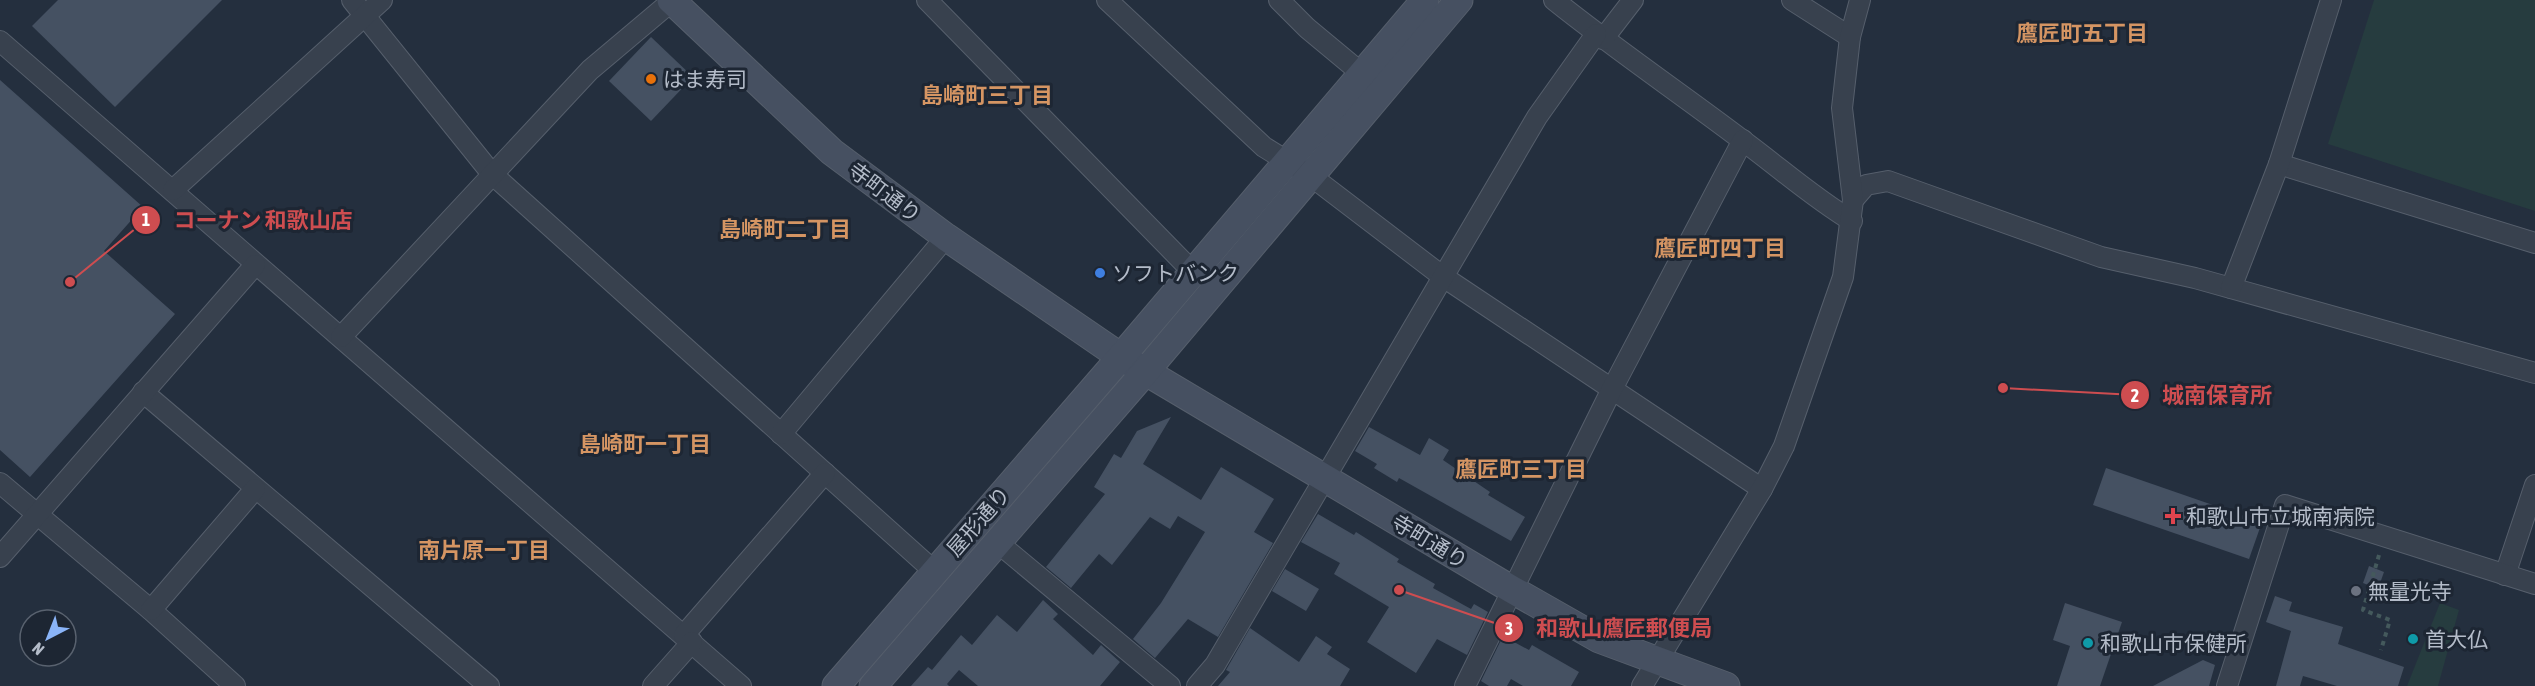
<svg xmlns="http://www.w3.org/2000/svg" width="2535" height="686" font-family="'Asap Condensed','Noto Sans JP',sans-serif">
	<rect width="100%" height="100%" fill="#242f3e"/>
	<!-- green -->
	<g fill="#263c3f">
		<path d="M2374 0H2535V211L2328 144Z"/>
		<path d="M2440 603 2459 610 2438 686H2407Z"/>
	</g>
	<!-- building -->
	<g fill="#455162">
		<path d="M58 0H222L115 107 32 26Z"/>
		<path d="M651 37 693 77 651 121 609 81Z"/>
		<path d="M0 80 143 207 104 251 175 314 30 477 0 450Z"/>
		<path d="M1171 417 1143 464 1201 500 1221 467 1274 499 1254 532 1273 543 1218 637 1188 619 1155 658 1133 639 1161 603 1205 532 1178 516 1170 529 1150 517 1112 565 1099 554 1071 588 1046 567 1105 494 1094 487 1114 454 1121 458 1137 431Z"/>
		<path d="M1369 427 1420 455 1429 438 1449 450 1443 460 1490 492 1488 495 1525 517 1511 541 1399 478 1397 482 1374 468 1377 464 1355 451Z"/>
		<path d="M2106 468 2262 522 2249 559 2093 505Z"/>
		<path d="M1318 514 1354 535 1356 532 1399 559 1397 562 1435 584 1433 588 1471 609 1474 604 1488 612 1467 655 1437 639 1416 673 1367 642 1389 607 1334 574 1340 563 1301 542Z"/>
		<path d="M2369 566 2384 572 2378 589 2363 583Z"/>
		<path d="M1285 569 1319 589 1306 611 1272 591Z"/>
		<path d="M2275 596 2292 602 2289 611 2343 627 2338 644 2404 667 2398 686H2337L2303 676 2300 686H2276L2291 631 2266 622Z"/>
		<path d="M1043 600 1058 614 1053 619 1093 655 1101 645 1120 662 1100 686H978L959 670 947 684 949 686H911L928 667 932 670 961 635 972 645 997 615 1017 632Z"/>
		<path d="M2065 603 2122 622 2100 686H2057L2070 646 2053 640Z"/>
		<path d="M1250 628 1299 662 1316 636 1332 647 1327 654 1350 669 1340 686H1218L1230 672 1226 670Z"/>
		<path d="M1503 636 1529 650 1532 645 1579 672 1571 686H1523L1511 679 1507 686H1489L1481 681Z"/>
		<path d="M2203 660 2215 665 2209 686H2153Z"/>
	</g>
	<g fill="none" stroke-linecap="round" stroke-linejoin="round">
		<defs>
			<g id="street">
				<path d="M352 0 492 174 935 572"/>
				<path d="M927 0 1194 273"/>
				<path d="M1107 0 1264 147 1311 176 1442 276 1762 489"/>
				<path d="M1279 0 1307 28 1372 82"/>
				<path d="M1554 0C1615 49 1680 93 1742 140 1779 167 1812 197 1852 221"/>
				<path d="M1792 0 1850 37"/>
				<path d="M1603 39 1633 0"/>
				<path d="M0 41 741 686"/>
				<path d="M2279 164 2535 243"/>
				<path d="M173 190 382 0"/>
				<path d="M1853 200 1866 185 1888 181 2101 257 2195 278 2535 373"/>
				<path d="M2231 288 2279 164 2331 0"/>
				<path d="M341 337 590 70 673 0"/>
				<path d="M143 392 489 686"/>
				<path d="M781 434 946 237"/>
				<path d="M0 483 151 610 235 686"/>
				<path d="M997 542 1170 686"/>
				<path d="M0 557 255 265"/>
				<path d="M2505 575 2535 485"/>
				<path d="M151 610 255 489"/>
				<path d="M684 635 825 473"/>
				<path d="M653 686 692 642"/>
				<path d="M1197 686 1215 665 1537 117 1596 34"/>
				<path d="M1465 686 1611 391 1743 140"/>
				<path d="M1642 686 1762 489 1784 446 1843 277 1853 200 1842 108 1850 37 1860 0"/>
				<path d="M2227 686 2285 505 2535 584"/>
			</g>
			<g id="secondary">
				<path d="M671 0 832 152 946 237 1121 357 1511 589 1599 639 1726 686"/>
				<path d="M836 686 1121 357 1425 0"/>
				<path d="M873 686 1145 372 1459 0"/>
			</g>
		</defs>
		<!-- street casing -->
		<use href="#street" stroke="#565f6c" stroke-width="22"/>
		<!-- secondary casing -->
		<use href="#secondary" stroke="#565f6c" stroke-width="29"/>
		<!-- path -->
		<path stroke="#44595c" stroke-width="4" stroke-dasharray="4.5 4.5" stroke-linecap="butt" d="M2379 555 2363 610 2390 620 2381 650"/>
		<!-- street -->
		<use href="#street" stroke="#38414e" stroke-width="20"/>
		<!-- secondary -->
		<use href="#secondary" stroke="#465061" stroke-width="27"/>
	</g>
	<!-- markers -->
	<circle fill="#e8710a" stroke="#1d2633" stroke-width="2" cx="651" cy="79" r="6"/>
	<circle fill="#3f7fe0" stroke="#1d2633" stroke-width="2" cx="1100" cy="273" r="6"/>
	<path fill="#e0444e" stroke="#1d2633" stroke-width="2" d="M2170 507h6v6h6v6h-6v6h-6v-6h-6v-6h6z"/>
	<circle fill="#6b7280" stroke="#1d2633" stroke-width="2" cx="2356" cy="591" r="6"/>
	<g fill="#0f9aa8" stroke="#1d2633" stroke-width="2">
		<circle cx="2413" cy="639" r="6"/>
		<circle cx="2088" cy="643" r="6"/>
	</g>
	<g text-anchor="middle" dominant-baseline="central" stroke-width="6" stroke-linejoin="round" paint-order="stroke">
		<!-- poi labels -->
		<g font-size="21" fill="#b4bcc9" stroke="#1d2633" text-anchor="start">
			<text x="663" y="79">はま寿司</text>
			<text x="1112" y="273">ソフトバンク</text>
			<text x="2186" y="516">和歌山市立城南病院</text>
			<text x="2368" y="591">無量光寺</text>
			<text x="2425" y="639">首大仏</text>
			<text x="2100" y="643">和歌山市保健所</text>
		</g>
		<!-- street labels -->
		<g font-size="21" fill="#b4bcc9" stroke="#1d2633">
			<text transform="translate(885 192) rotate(37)">寺町通り</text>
			<text transform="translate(978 521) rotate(-49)">屋形通り</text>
			<text transform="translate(1430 541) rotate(31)">寺町通り</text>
		</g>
		<!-- neighbourhood labels -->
		<g font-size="22" font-weight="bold" fill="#d59563" stroke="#1d2633">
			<text x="2082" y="33">鷹匠町五丁目</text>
			<text x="987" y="95">島崎町三丁目</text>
			<text x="785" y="229">島崎町二丁目</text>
			<text x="1720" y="248">鷹匠町四丁目</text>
			<text x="645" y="444">島崎町一丁目</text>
			<text x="1521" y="469">鷹匠町三丁目</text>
			<text x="484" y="550">南片原一丁目</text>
		</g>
	</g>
	<!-- callouts -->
	<path fill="none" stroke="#ce4d50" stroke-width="2" d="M70 282L146 220M2003 388L2135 395M1399 590L1509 628"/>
	<g fill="#ce4d50" stroke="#1d2633" stroke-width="2">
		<circle cx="70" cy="282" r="6"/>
		<circle cx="2003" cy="388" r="6"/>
		<circle cx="1399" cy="590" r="6"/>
		<circle cx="146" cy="220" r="15"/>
		<circle cx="2135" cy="395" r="15"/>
		<circle cx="1509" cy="628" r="15"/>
	</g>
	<g font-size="18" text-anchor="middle" font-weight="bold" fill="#fff">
		<text x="146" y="226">1</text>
		<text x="2135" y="402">2</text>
		<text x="1509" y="635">3</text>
	</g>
	<g font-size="22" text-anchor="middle" font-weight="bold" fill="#ce4d50" stroke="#1d2633" stroke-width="6" stroke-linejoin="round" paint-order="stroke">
		<text x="263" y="228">コーナン 和歌山店</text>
		<text x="2217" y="403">城南保育所</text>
		<text x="1624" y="636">和歌山鷹匠郵便局</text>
	</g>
	<!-- north arrow -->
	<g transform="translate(48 638) rotate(222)"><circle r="28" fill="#1d2633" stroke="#59626f" stroke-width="1.5"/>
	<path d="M0-4.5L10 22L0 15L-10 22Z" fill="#8ab4f8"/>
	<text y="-9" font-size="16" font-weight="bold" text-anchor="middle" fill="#b4bcc9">N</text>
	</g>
</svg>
